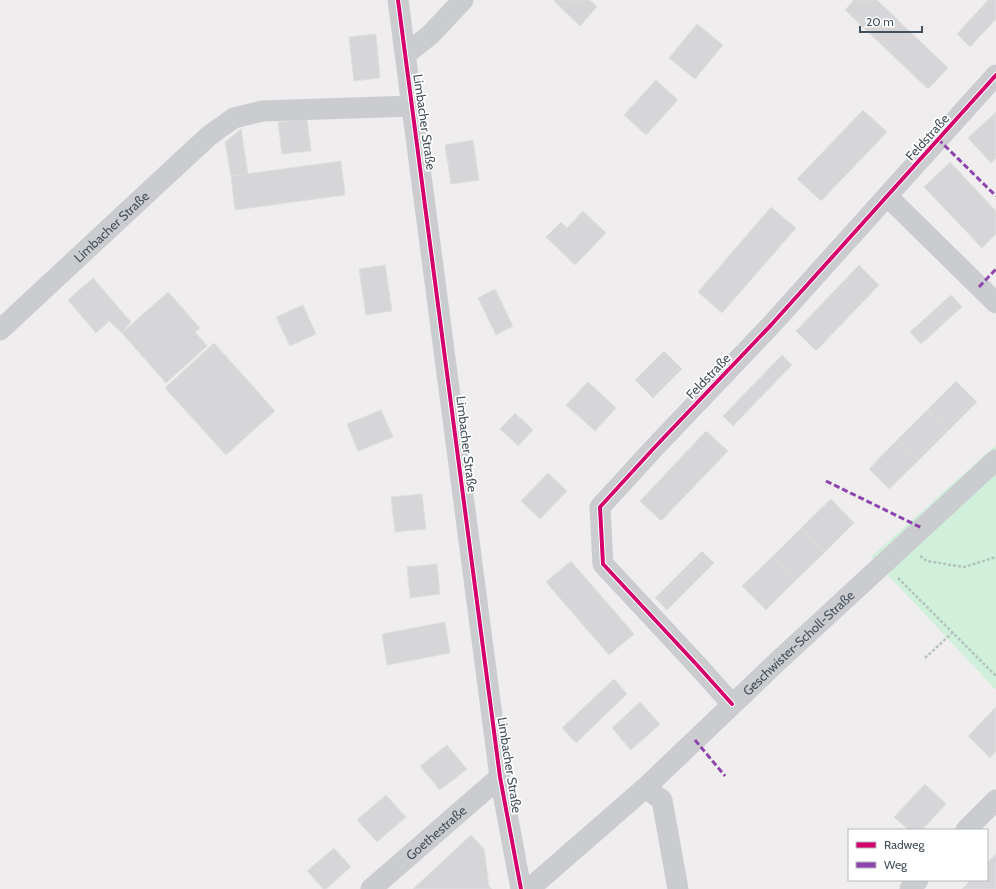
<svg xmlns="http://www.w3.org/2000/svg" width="996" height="889" font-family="Cabin,sans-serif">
	<rect width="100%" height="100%" fill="#efeded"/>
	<!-- green -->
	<path fill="#d0f0dc" d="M996 445V690L871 557Z"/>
	<!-- building -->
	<g fill="#d6d5d7" stroke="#e0dfe0">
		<path d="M553 0H590L597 7 580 26Z"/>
		<path d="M854 0H877L948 68 928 89 845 10Z"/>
		<path d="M988 0H996V19L970 47 957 34Z"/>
		<path d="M697 24 723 45 695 79 669 58Z"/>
		<path d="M376 34 380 78 354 81 349 37Z"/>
		<path d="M656 80 678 100 646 135 624 115Z"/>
		<path d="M863 110 887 132 821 201 797 179Z"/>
		<path d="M996 112V158L991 163 968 138Z"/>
		<path d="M307 119 311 151 282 154 278 122Z"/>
		<path d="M241 129 248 174 231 176 225 142Z"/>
		<path d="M473 140 479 180 451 184 445 145Z"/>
		<path d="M341 161 345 195 235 210 231 176Z"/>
		<path d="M950 162 996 211V234L982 248 924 187Z"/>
		<path d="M771 207 796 228 722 313 698 292Z"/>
		<path d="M583 211 606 233 575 265 546 237 561 222 567 228Z"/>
		<path d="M385 265 392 311 366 315 359 269Z"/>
		<path d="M859 265 879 285 816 351 796 331Z"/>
		<path d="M93 278 131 322 122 333 109 321 96 333 68 300Z"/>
		<path d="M495 289 513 326 496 335 478 298Z"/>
		<path d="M168 292 200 328 195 332 207 346 166 383 122 333Z"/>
		<path d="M951 295 962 307 921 344 910 332Z"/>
		<path d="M303 305 316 334 290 346 276 317Z"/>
		<path d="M214 343 275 411 226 455 165 388Z"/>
		<path d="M664 351 682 369 653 398 635 380Z"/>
		<path d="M782 355 792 365 733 426 723 416Z"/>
		<path d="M956 381 977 402 948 431 927 410Z"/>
		<path d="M588 382 616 408 595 431 566 405Z"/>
		<path d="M381 410 393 437 358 451 347 424Z"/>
		<path d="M927 410 948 431 919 460 898 439Z"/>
		<path d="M515 413 533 430 518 446 500 429Z"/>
		<path d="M706 431 728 451 661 521 640 501Z"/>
		<path d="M898 439 919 460 889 489 869 469Z"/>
		<path d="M548 473 567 491 540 519 521 501Z"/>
		<path d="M422 494 426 529 395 532 391 497Z"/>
		<path d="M831 499 854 523 825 552 801 528Z"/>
		<path d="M801 528 825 552 795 581 772 557Z"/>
		<path d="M702 551 714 563 667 610 655 598Z"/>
		<path d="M772 557 795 581 766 610 742 586Z"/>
		<path d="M571 561 634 634 609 655 546 582Z"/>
		<path d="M437 564 440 594 410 598 407 567Z"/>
		<path d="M445 622 450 653 387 665 382 634Z"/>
		<path d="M614 679 627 694 576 743 562 728Z"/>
		<path d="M640 702 660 724 631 750 612 728Z"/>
		<path d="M996 707V751L990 758 968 736Z"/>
		<path d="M447 745 467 769 440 790 420 766Z"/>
		<path d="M925 784 946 804 922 830H909L894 817Z"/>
		<path d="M386 795 406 817 377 842 357 820Z"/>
		<path d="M471 835 484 849 489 886 492 889H413Z"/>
		<path d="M334 848 351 867 326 889H323L307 871Z"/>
		<path d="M996 854V889H962L971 880H987V863Z"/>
	</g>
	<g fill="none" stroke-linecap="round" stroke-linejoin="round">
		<!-- path -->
		<g stroke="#b5c3bf" stroke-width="2.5" stroke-dasharray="3 2" stroke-linecap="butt">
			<path d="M920 556 927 561 964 567 996 557"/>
			<path d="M898 578 996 676"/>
			<path d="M925 658 953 632"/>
		</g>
		<!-- street -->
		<g stroke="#cacccf" stroke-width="21">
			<path d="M398 0 500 777 521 889"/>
			<path d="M406 54 430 35 463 0"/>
			<path d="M887 196 996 303"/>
			<path id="s1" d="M0 330 185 158 210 135 234 118 262 111 412 106"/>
			<path d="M732 704 697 665 603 564 600 507 654 448 772 324 996 75"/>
			<path d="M645 788 662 800 678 889"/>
			<path d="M966 830 996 800"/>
			<path id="s2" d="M371 889 500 777"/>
			<path id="s3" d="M529 889 645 788 777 662 996 460"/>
			<path d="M910 889 918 880"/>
		</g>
		<!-- quiet -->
		<g stroke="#8e44ad" stroke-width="3" stroke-dasharray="6 3" stroke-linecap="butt">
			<path d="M938 139 996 196"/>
			<path d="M979 287 996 269"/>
			<path d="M826 481 922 528"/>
			<path d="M695 740 725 776"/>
		</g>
		<defs>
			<g id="cycleway">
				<path d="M398 0 500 777 521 889"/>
				<path d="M732 704 697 665 603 564 600 507 654 448 772 324 996 75"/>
			</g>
		</defs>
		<!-- cycleway casing -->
		<use href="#cycleway" stroke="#fff" stroke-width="6"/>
		<!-- cycleway -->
		<use href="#cycleway" stroke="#d6006c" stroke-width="4"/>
	</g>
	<g text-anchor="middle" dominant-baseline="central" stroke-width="3.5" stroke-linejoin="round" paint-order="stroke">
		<!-- street labels -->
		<g font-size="13" fill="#44505b" stroke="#fff">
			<text transform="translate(425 122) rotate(82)">Limbacher Straße</text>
			<text transform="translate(927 137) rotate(-48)">Feldstraße</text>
			<text stroke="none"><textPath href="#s1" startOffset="152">Limbacher Straße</textPath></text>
			<text transform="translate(708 376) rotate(-46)">Feldstraße</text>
			<text transform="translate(467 444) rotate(83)">Limbacher Straße</text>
			<text stroke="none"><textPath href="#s3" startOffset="365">Geschwister-Scholl-Straße</textPath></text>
			<text transform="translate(510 765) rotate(81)">Limbacher Straße</text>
			<text stroke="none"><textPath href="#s2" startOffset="86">Goethestraße</textPath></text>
		</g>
	</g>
	<!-- legend -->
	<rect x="848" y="829" width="140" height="52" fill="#ffffff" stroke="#b4b9bd"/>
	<rect x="856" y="842" width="20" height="6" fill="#d6006c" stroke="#b4b9bd"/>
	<text x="884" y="849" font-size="12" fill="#44505b">Radweg</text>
	<rect x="856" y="862" width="20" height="6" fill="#8e44ad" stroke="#b4b9bd"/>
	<text x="884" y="869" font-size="12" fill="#44505b">Weg</text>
	<!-- scale -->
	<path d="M860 26v6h62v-6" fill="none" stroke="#44505b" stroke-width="2"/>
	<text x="866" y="26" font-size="12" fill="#44505b" stroke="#ffffff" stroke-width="3" paint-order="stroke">20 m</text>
</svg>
